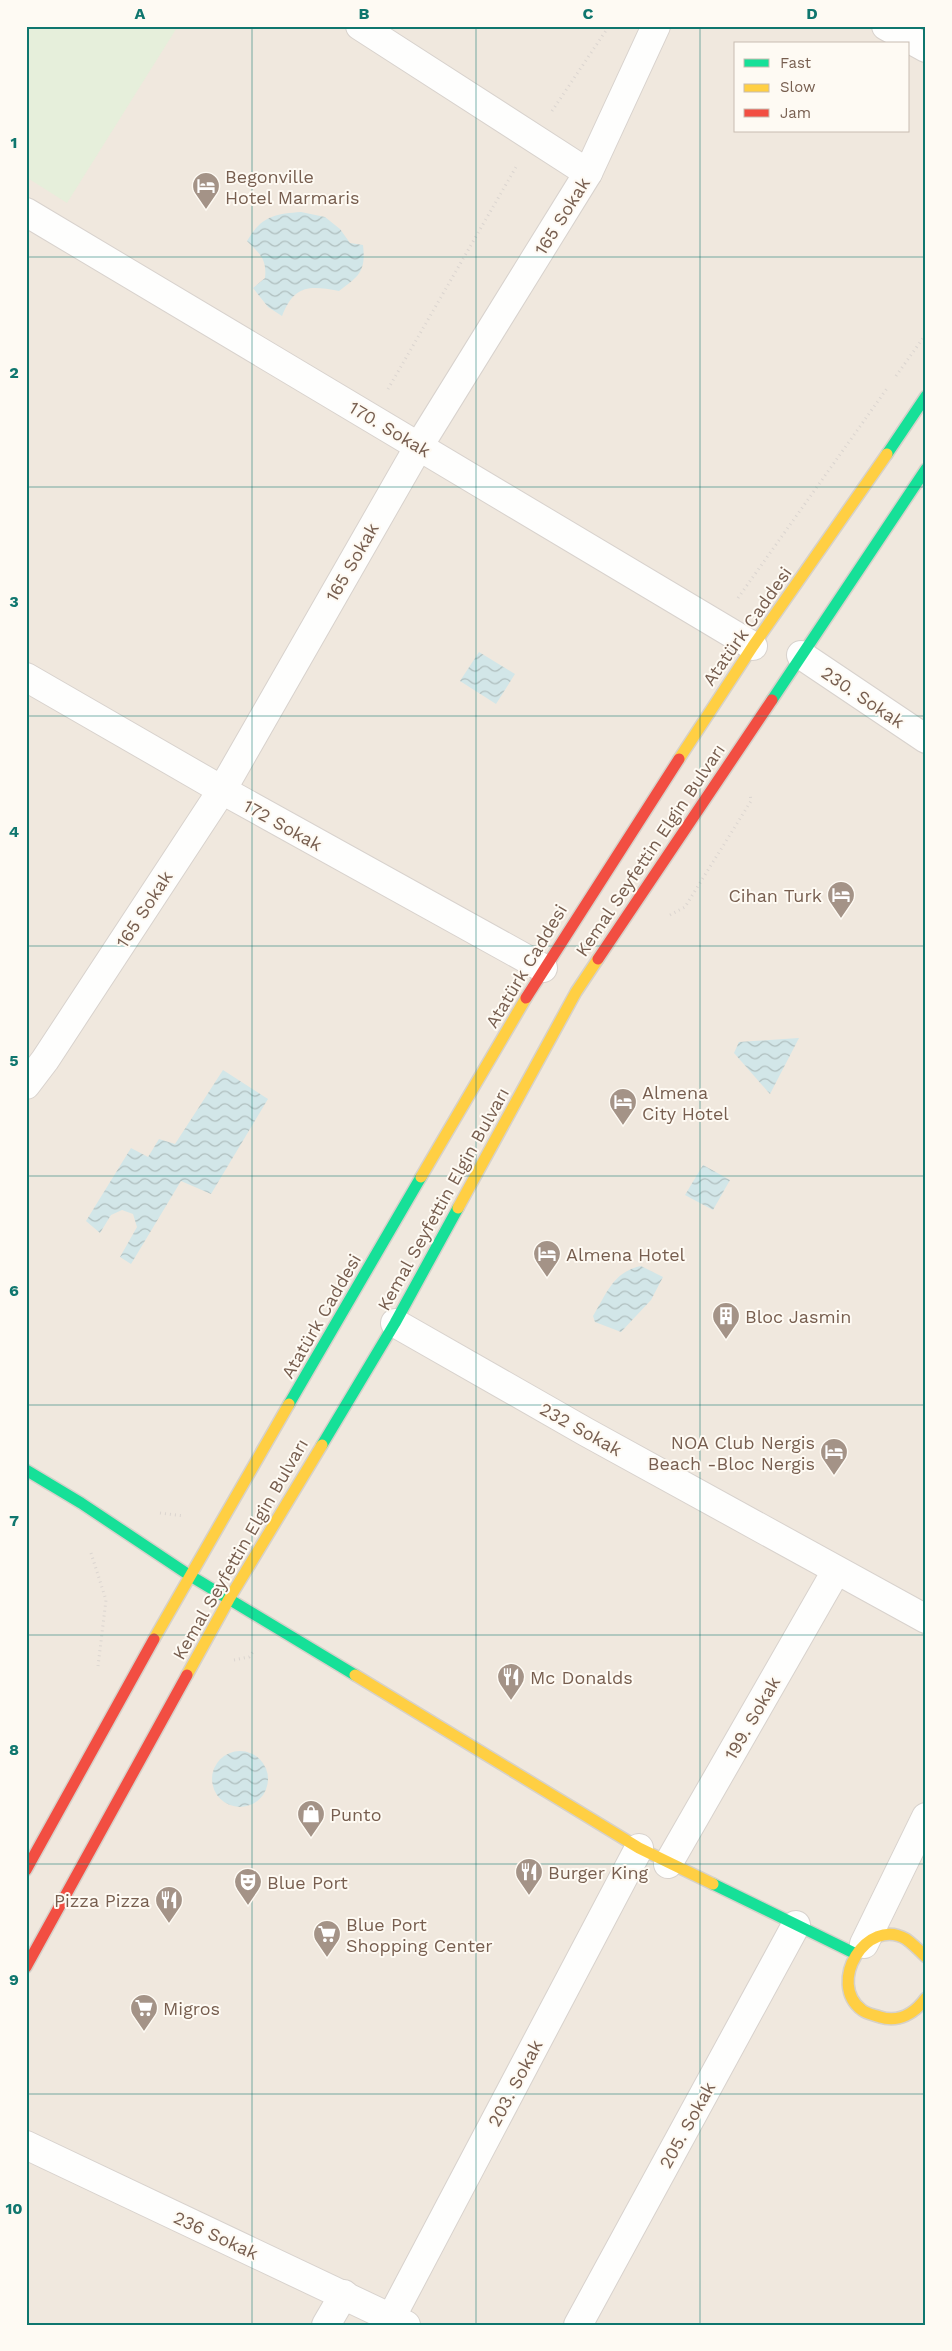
<svg xmlns="http://www.w3.org/2000/svg" width="952" height="2351" font-family="'Work Sans',sans-serif">
	<defs>
		<pattern id="water-waves" width="16" height="10" patternUnits="userSpaceOnUse" patternTransform="scale(1.25)"><rect width="16" height="10" fill="#d2e6e8"/><path d="M0 5q4-4 8 0t8 0" fill="none" stroke="#afbebe"/></pattern>
	</defs>
	<rect width="100%" height="100%" fill="#f8f5f0"/>
	<!-- residential -->
	<path fill="#f0e8de" fill-rule="evenodd" d="M26 26H926V2325H26ZM736 44H908V131H736Z"/>
	<!-- green -->
	<path fill="#e6efdb" d="M26 26H178L67 203 26 177Z"/>
	<!-- water -->
	<g fill="url(#water-waves)">
		<path d="M301 212 325 217 340 229 350 243 363 245C366 272 359 276 339 291 309 285 294 285 282 316L268 307 253 288 265 278C267 259 260 254 247 241 261 217 273 214 301 212Z"/>
		<path d="M479 652 515 674 496 704 460 681Z"/>
		<path d="M799 1038 770 1094 734 1053 739 1042Z"/>
		<path d="M223 1070 268 1099 211 1194 181 1181 131 1264 120 1257 137 1227 133 1214 122 1210 111 1215 100 1233 86 1221 131 1148 148 1157 159 1139 175 1144Z"/>
		<path d="M703 1165 730 1180 713 1210 685 1195Z"/>
		<path d="M641 1266 663 1277 651 1300 621 1332 595 1322 593 1316C607 1293 613 1272 641 1266Z"/>
		<circle cx="240" cy="1779" r="28"/>
	</g>
	<g fill="none" stroke-linecap="round" stroke-linejoin="round">
		<defs>
			<g id="street">
				<path d="M360 26 588 173"/>
				<path d="M886 26 926 48"/>
				<path d="M26 212 753 646"/>
				<path d="M801 655 926 739"/>
				<path d="M26 677 222 790 543 968"/>
				<path d="M26 1085 45 1060 222 790 419 446 588 173 656 26"/>
				<path d="M395 1323 586 1432 926 1619"/>
				<path d="M668 1864 836 1571"/>
				<path d="M864 1944 926 1817"/>
				<path d="M26 2145 406 2325"/>
				<path d="M391 2318 639 1848"/>
				<path d="M326 2325 344 2294"/>
				<path d="M578 2325 796 1925"/>
			</g>
			<g id="fast">
				<path d="M887 454 926 396"/>
				<path d="M772 700 926 469"/>
				<path d="M289 1404 421 1177"/>
				<path d="M322 1445 395 1323 458 1208"/>
				<path d="M26 1470 81 1503 189 1575 355 1675"/>
				<path d="M713 1884 854 1953"/>
			</g>
			<g id="slow">
				<path d="M679 759 753 646 887 454"/>
				<path d="M421 1177 526 998"/>
				<path d="M458 1208 576 992 598 959"/>
				<path d="M154 1639 289 1404"/>
				<path d="M187 1675 229 1599 322 1445"/>
				<path d="M355 1675 639 1848 713 1884"/>
				<path d="M926 1957C920 1951 913 1944 906 1939 867 1916 826 1983 862 2010 867 2014 875 2015 880 2017 899 2023 915 2013 926 1998"/>
			</g>
			<g id="jam">
				<path d="M598 959 772 700"/>
				<path d="M526 998 679 759"/>
				<path d="M26 1870 154 1639"/>
				<path d="M26 1967 187 1675"/>
			</g>
		</defs>
		<!-- street casing -->
		<use href="#street" stroke="#d8d2cd" stroke-width="30"/>
		<!-- fast casing -->
		<use href="#fast" stroke="#d6d1ca" stroke-width="14"/>
		<!-- slow casing -->
		<use href="#slow" stroke="#d6d1ca" stroke-width="14"/>
		<!-- jam casing -->
		<use href="#jam" stroke="#d6d1ca" stroke-width="14"/>
		<!-- path -->
		<g stroke="#dbd5d0" stroke-width="3" stroke-dasharray="1 4" stroke-linecap="butt">
			<path d="M552 111 609 26"/>
			<path d="M896 376 926 334"/>
			<path d="M388 389 516 167"/>
			<path d="M738 598 888 387"/>
			<path d="M670 915 685 907 751 801 750 794"/>
			<path d="M160 1513 184 1516"/>
			<path d="M91 1553 106 1600 98 1666"/>
			<path d="M234 1660 249 1657 253 1652"/>
		</g>
		<!-- street -->
		<use href="#street" stroke="#fefefd" stroke-width="28"/>
		<!-- fast -->
		<use href="#fast" stroke="#16e098" stroke-width="11"/>
		<!-- slow -->
		<use href="#slow" stroke="#ffcf43" stroke-width="11"/>
		<!-- jam -->
		<use href="#jam" stroke="#f24e42" stroke-width="11"/>
	</g>
	<!-- grid -->
	<path fill="none" stroke="#0f766e" stroke-width="1" stroke-opacity="0.55" d="M252 26V2325M476 26V2325M700 26V2325M26 257H926M26 487H926M26 716H926M26 946H926M26 1176H926M26 1405H926M26 1635H926M26 1864H926M26 2094H926"/>
	<!-- icons -->
	<defs>
		<symbol id="hotel-pin" viewBox="-11 -11 22 30"><path d="M0 17L-7.5 6A9.5 9.5 0 1 1 7.5 6Z" fill="#a49387" stroke="#fefaf3"/><path d="M-6-4.5h1.5V1H6V5H4.5V3h-9V5H-6ZM-4 0a1.8 1.8 0 1 1 3.6 0ZM.5 0V-2.5h3Q6-2.5 6 0Z" fill="#fff"/></symbol>
		<symbol id="building-pin" viewBox="-11 -11 22 30"><path d="M0 17L-7.5 6A9.5 9.5 0 1 1 7.5 6Z" fill="#a49387" stroke="#fefaf3"/><path d="M-4-6H4V6H1V3H-1V6H-4ZM-2.5-4.3h1.7v1.8h-1.7ZM.8-4.3h1.7v1.8H.8ZM-2.5-1h1.7V.8h-1.7ZM.8-1h1.7V.8H.8Z" fill="#fff"/></symbol>
		<symbol id="restaurant-pin" viewBox="-11 -11 22 30"><path d="M0 17L-7.5 6A9.5 9.5 0 1 1 7.5 6Z" fill="#a49387" stroke="#fefaf3"/><path d="M-5-6h1v4h1v-4h1v4h1v-4h1v5L-1.5 .5V6h-2V.5L-5-1ZM5-6V6H3V1.5H1.5Q1.5-4 5-6Z" fill="#fff"/></symbol>
		<symbol id="shop-pin" viewBox="-11 -11 22 30"><path d="M0 17L-7.5 6A9.5 9.5 0 1 1 7.5 6Z" fill="#a49387" stroke="#fefaf3"/><path d="M-5-2.5h2.3a2.7 3.5 0 0 1 5.4 0H5L5.5 6h-11ZM-1.5-2.5h3a1.5 2.3 0 0 0-3 0Z" fill="#fff"/></symbol>
		<symbol id="theatre-pin" viewBox="-11 -11 22 30"><path d="M0 17L-7.5 6A9.5 9.5 0 1 1 7.5 6Z" fill="#a49387" stroke="#fefaf3"/><path d="M-5-5.5Q0-4 5-5.5V0Q5 5 0 6Q-5 5-5 0ZM-3.3-2.5H-1v1.5H-3.3ZM1-2.5H3.3v1.5H1ZM-2.8 1Q0 5.5 2.8 1Z" fill="#fff"/></symbol>
		<symbol id="supermarket-pin" viewBox="-11 -11 22 30"><path d="M0 17L-7.5 6A9.5 9.5 0 1 1 7.5 6Z" fill="#a49387" stroke="#fefaf3"/><path d="M-6-5.5h2.5l.6 2H6L4.5 2H-2.5L-4.4-4H-6ZM-1.5 3.2a1.3 1.3 0 1 0 .1 0ZM3 3.2a1.3 1.3 0 1 0 .1 0Z" fill="#fff"/></symbol>
	</defs>
	<g fill-rule="evenodd">
		<use href="#hotel-pin" x="190" y="170" width="32" height="43"/>
		<use href="#hotel-pin" x="825" y="879" width="32" height="43"/>
		<use href="#hotel-pin" x="607" y="1086" width="32" height="43"/>
		<use href="#hotel-pin" x="531" y="1238" width="32" height="43"/>
		<use href="#building-pin" x="710" y="1300" width="32" height="43"/>
		<use href="#hotel-pin" x="818" y="1436" width="32" height="43"/>
		<use href="#restaurant-pin" x="495" y="1661" width="32" height="43"/>
		<use href="#shop-pin" x="295" y="1798" width="32" height="43"/>
		<use href="#restaurant-pin" x="513" y="1856" width="32" height="43"/>
		<use href="#theatre-pin" x="232" y="1866" width="32" height="43"/>
		<use href="#restaurant-pin" x="153" y="1884" width="32" height="43"/>
		<use href="#supermarket-pin" x="311" y="1918" width="32" height="43"/>
		<use href="#supermarket-pin" x="128" y="1992" width="32" height="43"/>
	</g>
	<g text-anchor="middle" dominant-baseline="central" stroke-width="4" stroke-linejoin="round" paint-order="stroke">
		<!-- poi labels -->
		<g font-size="18" fill="#775e4f" stroke="#fefaf3" text-anchor="start">
			<text x="225" y="176">Begonville<tspan x="225" dy="21">Hotel Marmaris</tspan></text>
			<text x="822" y="895" text-anchor="end">Cihan Turk</text>
			<text x="642" y="1092">Almena<tspan x="642" dy="21">City Hotel</tspan></text>
			<text x="566" y="1254">Almena Hotel</text>
			<text x="745" y="1316">Bloc Jasmin</text>
			<text x="815" y="1442" text-anchor="end">NOA Club Nergis<tspan x="815" dy="21">Beach -Bloc Nergis</tspan></text>
			<text x="530" y="1677">Mc Donalds</text>
			<text x="330" y="1814">Punto</text>
			<text x="548" y="1872">Burger King</text>
			<text x="267" y="1882">Blue Port</text>
			<text x="150" y="1900" text-anchor="end">Pizza Pizza</text>
			<text x="346" y="1924">Blue Port<tspan x="346" dy="21">Shopping Center</tspan></text>
			<text x="163" y="2008">Migros</text>
		</g>
		<!-- street labels -->
		<g font-size="18" fill="#775e4f" stroke="#fefaf3">
			<text transform="translate(562 216) rotate(-58)">165 Sokak</text>
			<text transform="translate(390 429) rotate(31)">170. Sokak</text>
			<text transform="translate(352 562) rotate(-60)">165 Sokak</text>
			<text transform="translate(747 626) rotate(-55)">Atatürk Caddesi</text>
			<text transform="translate(863 697) rotate(34)">230. Sokak</text>
			<text transform="translate(283 825) rotate(29)">172 Sokak</text>
			<text transform="translate(650 850) rotate(-56)">Kemal Seyfettin Elgin Bulvarı</text>
			<text transform="translate(144 909) rotate(-57)">165 Sokak</text>
			<text transform="translate(526 966) rotate(-59)">Atatürk Caddesi</text>
			<text transform="translate(443 1199) rotate(-61)">Kemal Seyfettin Elgin Bulvarı</text>
			<text transform="translate(321 1316) rotate(-60)">Atatürk Caddesi</text>
			<text transform="translate(581 1429) rotate(29)">232 Sokak</text>
			<text transform="translate(240 1549) rotate(-60)">Kemal Seyfettin Elgin Bulvarı</text>
			<text transform="translate(752 1718) rotate(-60)">199. Sokak</text>
			<text transform="translate(515 2083) rotate(-62)">203. Sokak</text>
			<text transform="translate(687 2125) rotate(-61)">205. Sokak</text>
			<text transform="translate(216 2235) rotate(25)">236 Sokak</text>
		</g>
	</g>
	<!-- border -->
	<rect width="952" height="2351" fill="none" stroke="#fefaf3" stroke-width="55"/>
	<!-- legend -->
	<rect x="734" y="42" width="175" height="90" fill="#fefaf3" stroke="#c8bcb1"/>
	<rect x="744" y="59" width="25" height="8" fill="#16e098" stroke="#c8bcb1"/>
	<text x="780" y="68" font-size="15" fill="#775e4f">Fast</text>
	<rect x="744" y="84" width="25" height="8" fill="#ffcf43" stroke="#c8bcb1"/>
	<text x="780" y="92" font-size="15" fill="#775e4f">Slow</text>
	<rect x="744" y="109" width="25" height="8" fill="#f24e42" stroke="#c8bcb1"/>
	<text x="780" y="118" font-size="15" fill="#775e4f">Jam</text>
	<rect x="28" y="28" width="896" height="2296" fill="none" stroke="#0f766e" stroke-width="2"/>
	<g font-size="16" text-anchor="middle" font-weight="bold" fill="#0f766e">
		<text x="140" y="19">A</text>
		<text x="364" y="19">B</text>
		<text x="588" y="19">C</text>
		<text x="812" y="19">D</text>
		<text x="14" y="148">1</text>
		<text x="14" y="378">2</text>
		<text x="14" y="607">3</text>
		<text x="14" y="837">4</text>
		<text x="14" y="1066">5</text>
		<text x="14" y="1296">6</text>
		<text x="14" y="1526">7</text>
		<text x="14" y="1755">8</text>
		<text x="14" y="1985">9</text>
		<text x="14" y="2214">10</text>
	</g>
</svg>
